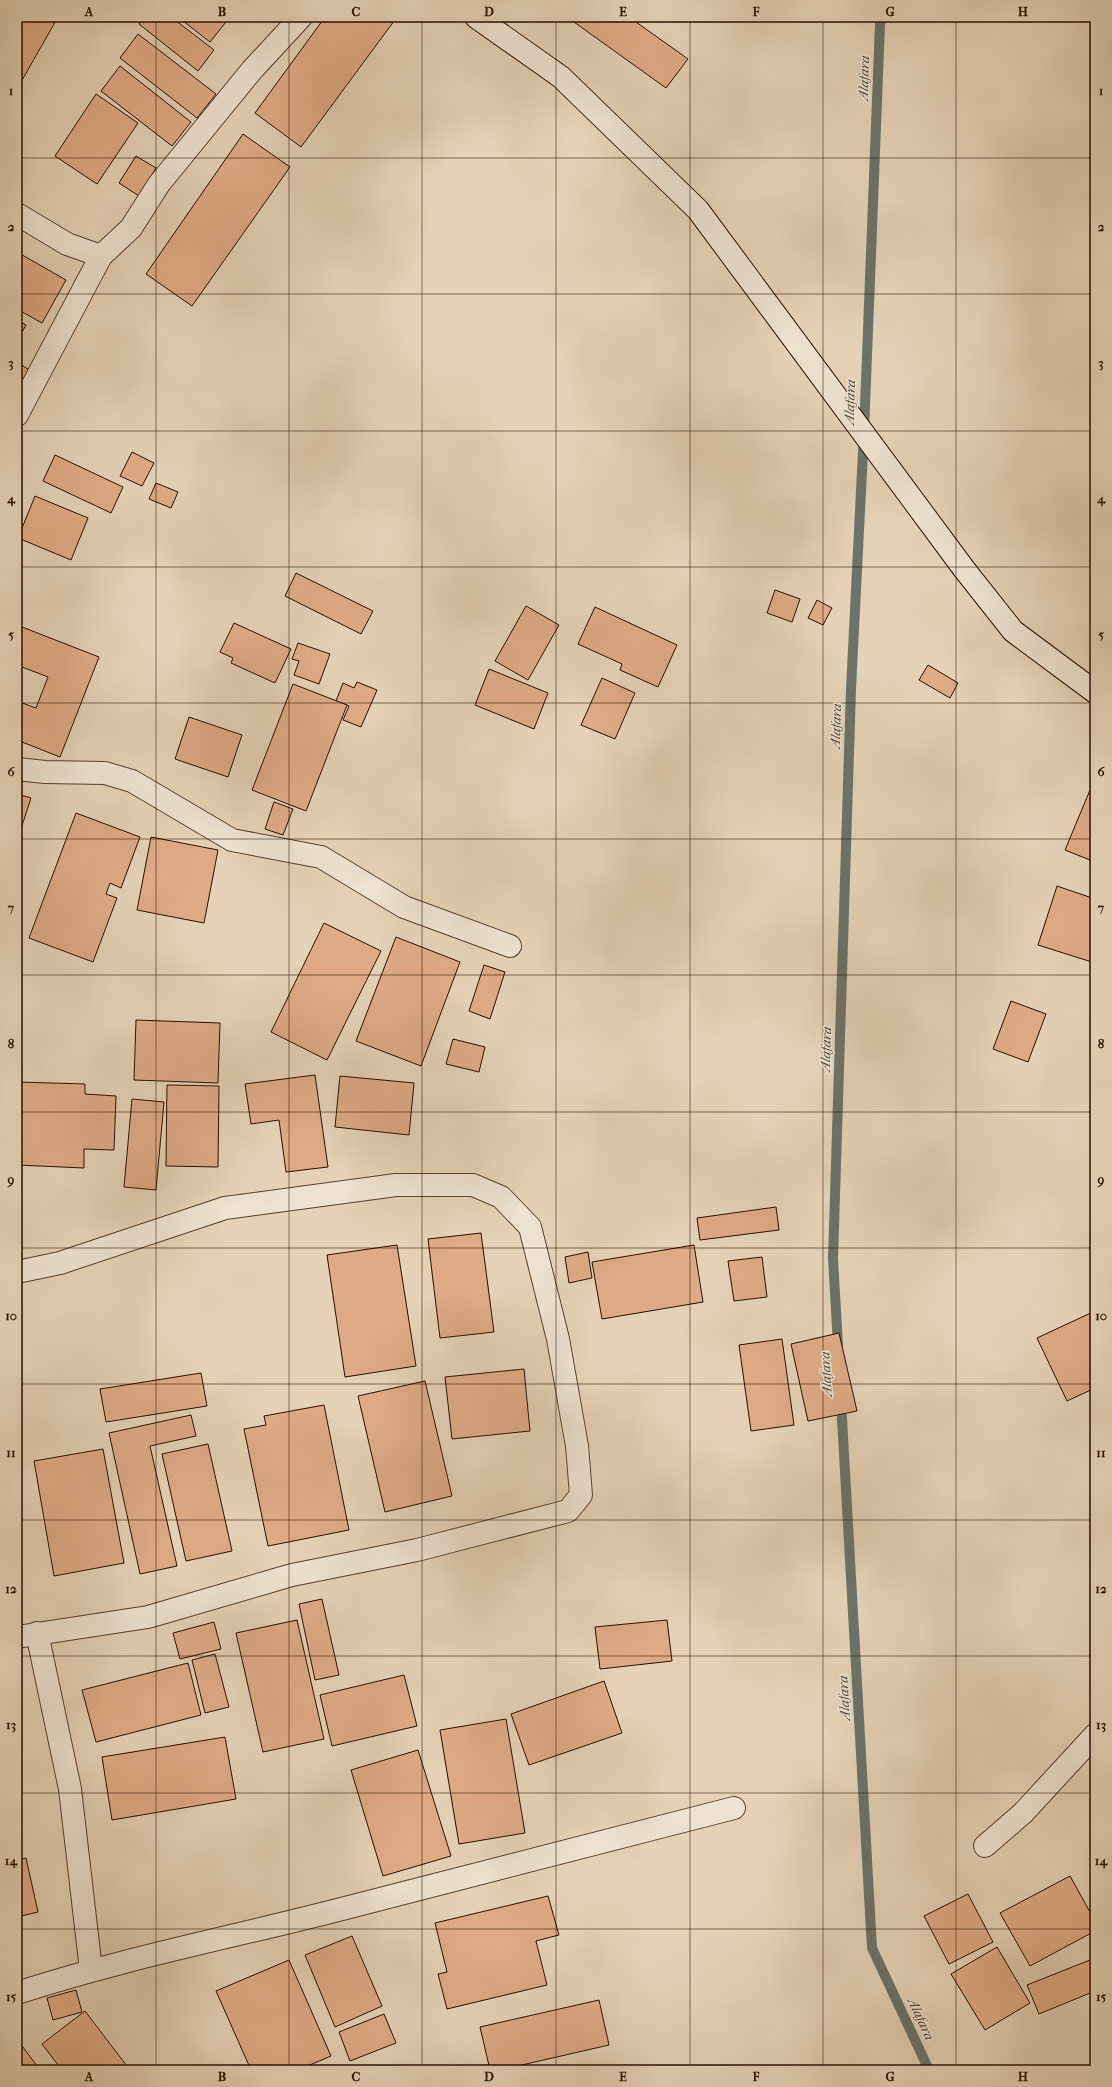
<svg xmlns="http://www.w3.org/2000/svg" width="1112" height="2087" font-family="'IM FELL French Canon',serif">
	<rect width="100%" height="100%" fill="#e5d2b6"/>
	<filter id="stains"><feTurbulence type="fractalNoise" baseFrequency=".005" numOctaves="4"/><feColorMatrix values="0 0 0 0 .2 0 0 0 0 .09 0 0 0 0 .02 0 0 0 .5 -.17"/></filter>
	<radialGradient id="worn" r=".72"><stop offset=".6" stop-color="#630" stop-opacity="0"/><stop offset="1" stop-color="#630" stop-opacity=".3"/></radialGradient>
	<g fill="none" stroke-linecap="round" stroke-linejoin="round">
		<!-- stream -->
		<g stroke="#6b736b" stroke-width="10">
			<path d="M838 1345 833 1259 851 689 864 432 880 24 882 17"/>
			<path d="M841 1401 872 1948 929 2070"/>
		</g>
	</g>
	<!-- building -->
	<g fill="#dfab87" stroke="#2a0e00">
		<path d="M17 17H58L17 89Z"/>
		<path d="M145 17H171L214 50 198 71 139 24Z"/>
		<path d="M178 17H230L210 42Z"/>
		<path d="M325 17H397L301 147 255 113Z"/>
		<path d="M577 17H629L688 59 666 88 574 22Z"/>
		<path d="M138 34 216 94 197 118 120 58Z"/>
		<path d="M120 66 191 122 172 146 101 91Z"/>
		<path d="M96 94 138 123 97 184 55 156Z"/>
		<path d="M243 134 290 167 192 306 146 274Z"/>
		<path d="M136 156 156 168 139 196 119 183Z"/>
		<path d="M17 252 66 280 42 323 17 309Z"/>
		<path d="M17 320 26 325 17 341Z"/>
		<path d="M17 362 34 373 17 397Z"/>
		<path d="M132 452 154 463 142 486 120 476Z"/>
		<path d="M55 455 123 487 111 513 43 481Z"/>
		<path d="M156 483 178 492 171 508 149 499Z"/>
		<path d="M35 496 88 518 71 560 18 538Z"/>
		<path d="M296 573 373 611 361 634 285 596Z"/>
		<path d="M775 590 800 599 792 622 767 613Z"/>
		<path d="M817 600 832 608 823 625 808 618Z"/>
		<path d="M526 606 559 625 528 680 495 661Z"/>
		<path d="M595 607 677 645 658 687 620 670 622 664 578 644Z"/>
		<path d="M234 623 291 649 275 683 231 663 233 658 220 652Z"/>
		<path d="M17 625 99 657 60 757 17 740V701L36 708 48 677 17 665Z"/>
		<path d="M298 643 330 654 319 684 294 675 299 661 292 659Z"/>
		<path d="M928 665 958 683 950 698 919 680Z"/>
		<path d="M489 669 548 693 534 729 475 705Z"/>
		<path d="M602 678 635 693 615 739 581 725Z"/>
		<path d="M357 682 377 690 361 727 343 720 349 706 336 701 343 683 354 688Z"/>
		<path d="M293 684 347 705 306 811 252 790Z"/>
		<path d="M189 717 242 735 228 777 175 759Z"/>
		<path d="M1090 790 1095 792V862L1065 850Z"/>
		<path d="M17 794 31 798 17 841Z"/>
		<path d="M274 802 293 809 283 835 265 829Z"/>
		<path d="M76 813 140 837 121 888 110 883 106 894 117 898 93 962 29 938Z"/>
		<path d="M151 837 218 850 204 923 137 910Z"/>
		<path d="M1057 886 1095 899V963L1038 945Z"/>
		<path d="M324 923 381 951 327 1060 271 1032Z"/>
		<path d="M396 937 460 962 421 1066 356 1041Z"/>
		<path d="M484 965 505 972 490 1019 469 1011Z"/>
		<path d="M1011 1001 1046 1014 1028 1062 993 1049Z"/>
		<path d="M136 1020 220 1023 218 1083 134 1080Z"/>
		<path d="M453 1039 485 1047 479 1072 446 1064Z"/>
		<path d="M315 1075 328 1167 286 1172 279 1120 251 1124 245 1084Z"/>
		<path d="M340 1076 414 1083 409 1135 335 1127Z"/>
		<path d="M17 1082 85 1084V1094L116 1096 114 1150 84 1149V1168L17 1165Z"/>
		<path d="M167 1085 219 1086 218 1167 166 1166Z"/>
		<path d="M132 1099 164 1102 156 1190 124 1187Z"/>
		<path d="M776 1207 779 1230 700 1240 697 1218Z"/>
		<path d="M481 1233 494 1332 440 1338 428 1239Z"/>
		<path d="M397 1245 416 1366 345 1377 327 1255Z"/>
		<path d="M694 1245 703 1302 602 1319 592 1262Z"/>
		<path d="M588 1252 592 1278 569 1283 565 1257Z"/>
		<path d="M762 1257 767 1297 734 1301 728 1261Z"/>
		<path d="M1095 1311V1388L1067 1401 1037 1338Z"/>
		<path d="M839 1333 857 1411 808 1421 791 1344Z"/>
		<path d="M782 1339 794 1425 751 1431 739 1345Z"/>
		<path d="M524 1369 530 1431 452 1439 445 1377Z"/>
		<path d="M201 1373 207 1406 106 1422 100 1389Z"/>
		<path d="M425 1381 452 1496 385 1512 358 1396Z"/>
		<path d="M324 1405 349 1530 268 1546 244 1429 266 1425 264 1416Z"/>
		<path d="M191 1415 196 1436 150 1446 177 1566 140 1574 109 1433Z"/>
		<path d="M208 1444 232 1551 186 1561 162 1454Z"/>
		<path d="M103 1449 124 1563 54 1576 34 1461Z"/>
		<path d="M322 1599 339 1675 315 1680 299 1604Z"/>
		<path d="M297 1620 324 1739 263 1752 236 1633Z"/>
		<path d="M667 1620 672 1661 600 1669 595 1627Z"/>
		<path d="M214 1622 221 1649 180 1659 173 1633Z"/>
		<path d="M215 1654 229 1707 205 1713 192 1660Z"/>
		<path d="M188 1663 201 1715 96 1742 82 1690Z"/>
		<path d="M404 1675 417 1726 332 1746 320 1695Z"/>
		<path d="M604 1681 622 1733 529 1765 511 1714Z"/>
		<path d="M506 1719 525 1833 459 1844 440 1730Z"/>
		<path d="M225 1737 236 1799 112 1820 102 1757Z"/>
		<path d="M418 1750 451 1856 383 1876 351 1770Z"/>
		<path d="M26 1858 38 1912 17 1917V1860Z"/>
		<path d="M1070 1876 1095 1921V1931L1030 1966 1000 1913Z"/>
		<path d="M968 1894 993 1942 949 1964 924 1916Z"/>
		<path d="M548 1896 559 1935 536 1941 547 1985 447 2009 438 1974 447 1972 435 1923Z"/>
		<path d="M352 1936 382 2006 335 2027 305 1955Z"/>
		<path d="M997 1947 1030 2003 985 2030 951 1974Z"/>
		<path d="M1095 1958V1991L1039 2014 1027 1985Z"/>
		<path d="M289 1960 331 2056 298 2070H251L216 1991Z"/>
		<path d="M76 1990 82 2012 53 2020 47 1998Z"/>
		<path d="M599 2000 609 2045 500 2070H490L480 2027Z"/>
		<path d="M85 2011 130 2070H62L42 2044Z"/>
		<path d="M384 2014 396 2043 350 2061 339 2032Z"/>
		<path d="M17 2039 40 2070H17Z"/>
	</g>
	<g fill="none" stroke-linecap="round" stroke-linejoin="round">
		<defs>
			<g id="street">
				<path d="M17 214 67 244 101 256"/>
				<path d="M17 415 101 256 131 228 159 184 252 70 301 17"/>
				<path d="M17 769 45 772 105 773 132 781 232 840 321 857 404 907 510 946"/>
				<path d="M17 1272 60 1263 225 1208 396 1185H473L501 1197 530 1227 558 1339 577 1446 581 1495 568 1511 417 1550 292 1575 148 1617 17 1637"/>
				<path d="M37 1633 70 1789 91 1970"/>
				<path d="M985 1846 1023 1813 1095 1735"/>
				<path d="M17 1993C121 1959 228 1938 334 1911 468 1877 601 1842 734 1808"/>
			</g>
			<path id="secondary" d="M476 17 561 77 698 210 964 569 1013 631 1095 692"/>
		</defs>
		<!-- street casing -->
		<use href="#street" stroke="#593f2e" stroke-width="24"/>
		<!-- secondary casing -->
		<use href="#secondary" stroke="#2a0e00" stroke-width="24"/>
		<!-- street -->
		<use href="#street" stroke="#eee2d0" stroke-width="22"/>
		<!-- secondary -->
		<use href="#secondary" stroke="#eee2d0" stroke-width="22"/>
	</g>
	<!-- grid -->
	<path fill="none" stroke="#2a0e00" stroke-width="1" stroke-opacity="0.55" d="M156 17V2070M289 17V2070M422 17V2070M556 17V2070M690 17V2070M823 17V2070M956 17V2070M17 158H1095M17 294H1095M17 431H1095M17 567H1095M17 703H1095M17 839H1095M17 975H1095M17 1112H1095M17 1248H1095M17 1384H1095M17 1520H1095M17 1656H1095M17 1793H1095M17 1929H1095"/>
	<g text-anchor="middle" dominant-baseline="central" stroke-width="3" stroke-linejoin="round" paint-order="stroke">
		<!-- water labels -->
		<g font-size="14" font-style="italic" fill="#50493e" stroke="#eee2d0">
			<text transform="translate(864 78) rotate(-88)">Alafara</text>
			<text transform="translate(850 402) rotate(-88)">Alafara</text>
			<text transform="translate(836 726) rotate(-88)">Alafara</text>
			<text transform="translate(826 1049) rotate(-88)">Alafara</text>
			<text transform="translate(826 1374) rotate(-93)">Alafara</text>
			<text transform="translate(844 1698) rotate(-93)">Alafara</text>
			<text transform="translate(921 2019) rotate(65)">Alafara</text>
		</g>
	</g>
	<!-- margin -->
	<rect width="1112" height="2087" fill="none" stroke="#e5d2b6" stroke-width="44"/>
	<rect x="22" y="22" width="1068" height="2043" fill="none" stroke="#2a0e00" stroke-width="1.5"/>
	<g font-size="13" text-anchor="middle" font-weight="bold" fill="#2a0e00">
		<text x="89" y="16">A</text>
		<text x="222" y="16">B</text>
		<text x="356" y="16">C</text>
		<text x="489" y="16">D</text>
		<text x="623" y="16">E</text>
		<text x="756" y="16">F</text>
		<text x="890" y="16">G</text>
		<text x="1023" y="16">H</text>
		<text x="11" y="95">1</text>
		<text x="1101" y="95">1</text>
		<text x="11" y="231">2</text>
		<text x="1101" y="231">2</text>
		<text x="11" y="367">3</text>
		<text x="1101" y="367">3</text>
		<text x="11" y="503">4</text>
		<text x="1101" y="503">4</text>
		<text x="11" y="639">5</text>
		<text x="1101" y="639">5</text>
		<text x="11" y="776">6</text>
		<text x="1101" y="776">6</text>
		<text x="11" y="912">7</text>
		<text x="1101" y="912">7</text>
		<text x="11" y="1048">8</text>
		<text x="1101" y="1048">8</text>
		<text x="11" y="1184">9</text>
		<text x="1101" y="1184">9</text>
		<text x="11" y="1320">10</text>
		<text x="1101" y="1320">10</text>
		<text x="11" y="1457">11</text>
		<text x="1101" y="1457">11</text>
		<text x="11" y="1593">12</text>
		<text x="1101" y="1593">12</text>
		<text x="11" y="1729">13</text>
		<text x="1101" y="1729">13</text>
		<text x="11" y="1865">14</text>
		<text x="1101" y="1865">14</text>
		<text x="11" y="2001">15</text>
		<text x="1101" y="2001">15</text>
		<text x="89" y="2081">A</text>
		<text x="222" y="2081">B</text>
		<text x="356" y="2081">C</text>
		<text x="489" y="2081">D</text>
		<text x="623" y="2081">E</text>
		<text x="756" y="2081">F</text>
		<text x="890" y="2081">G</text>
		<text x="1023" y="2081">H</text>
	</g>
	<rect width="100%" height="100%" filter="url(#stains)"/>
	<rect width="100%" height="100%" fill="url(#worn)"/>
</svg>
